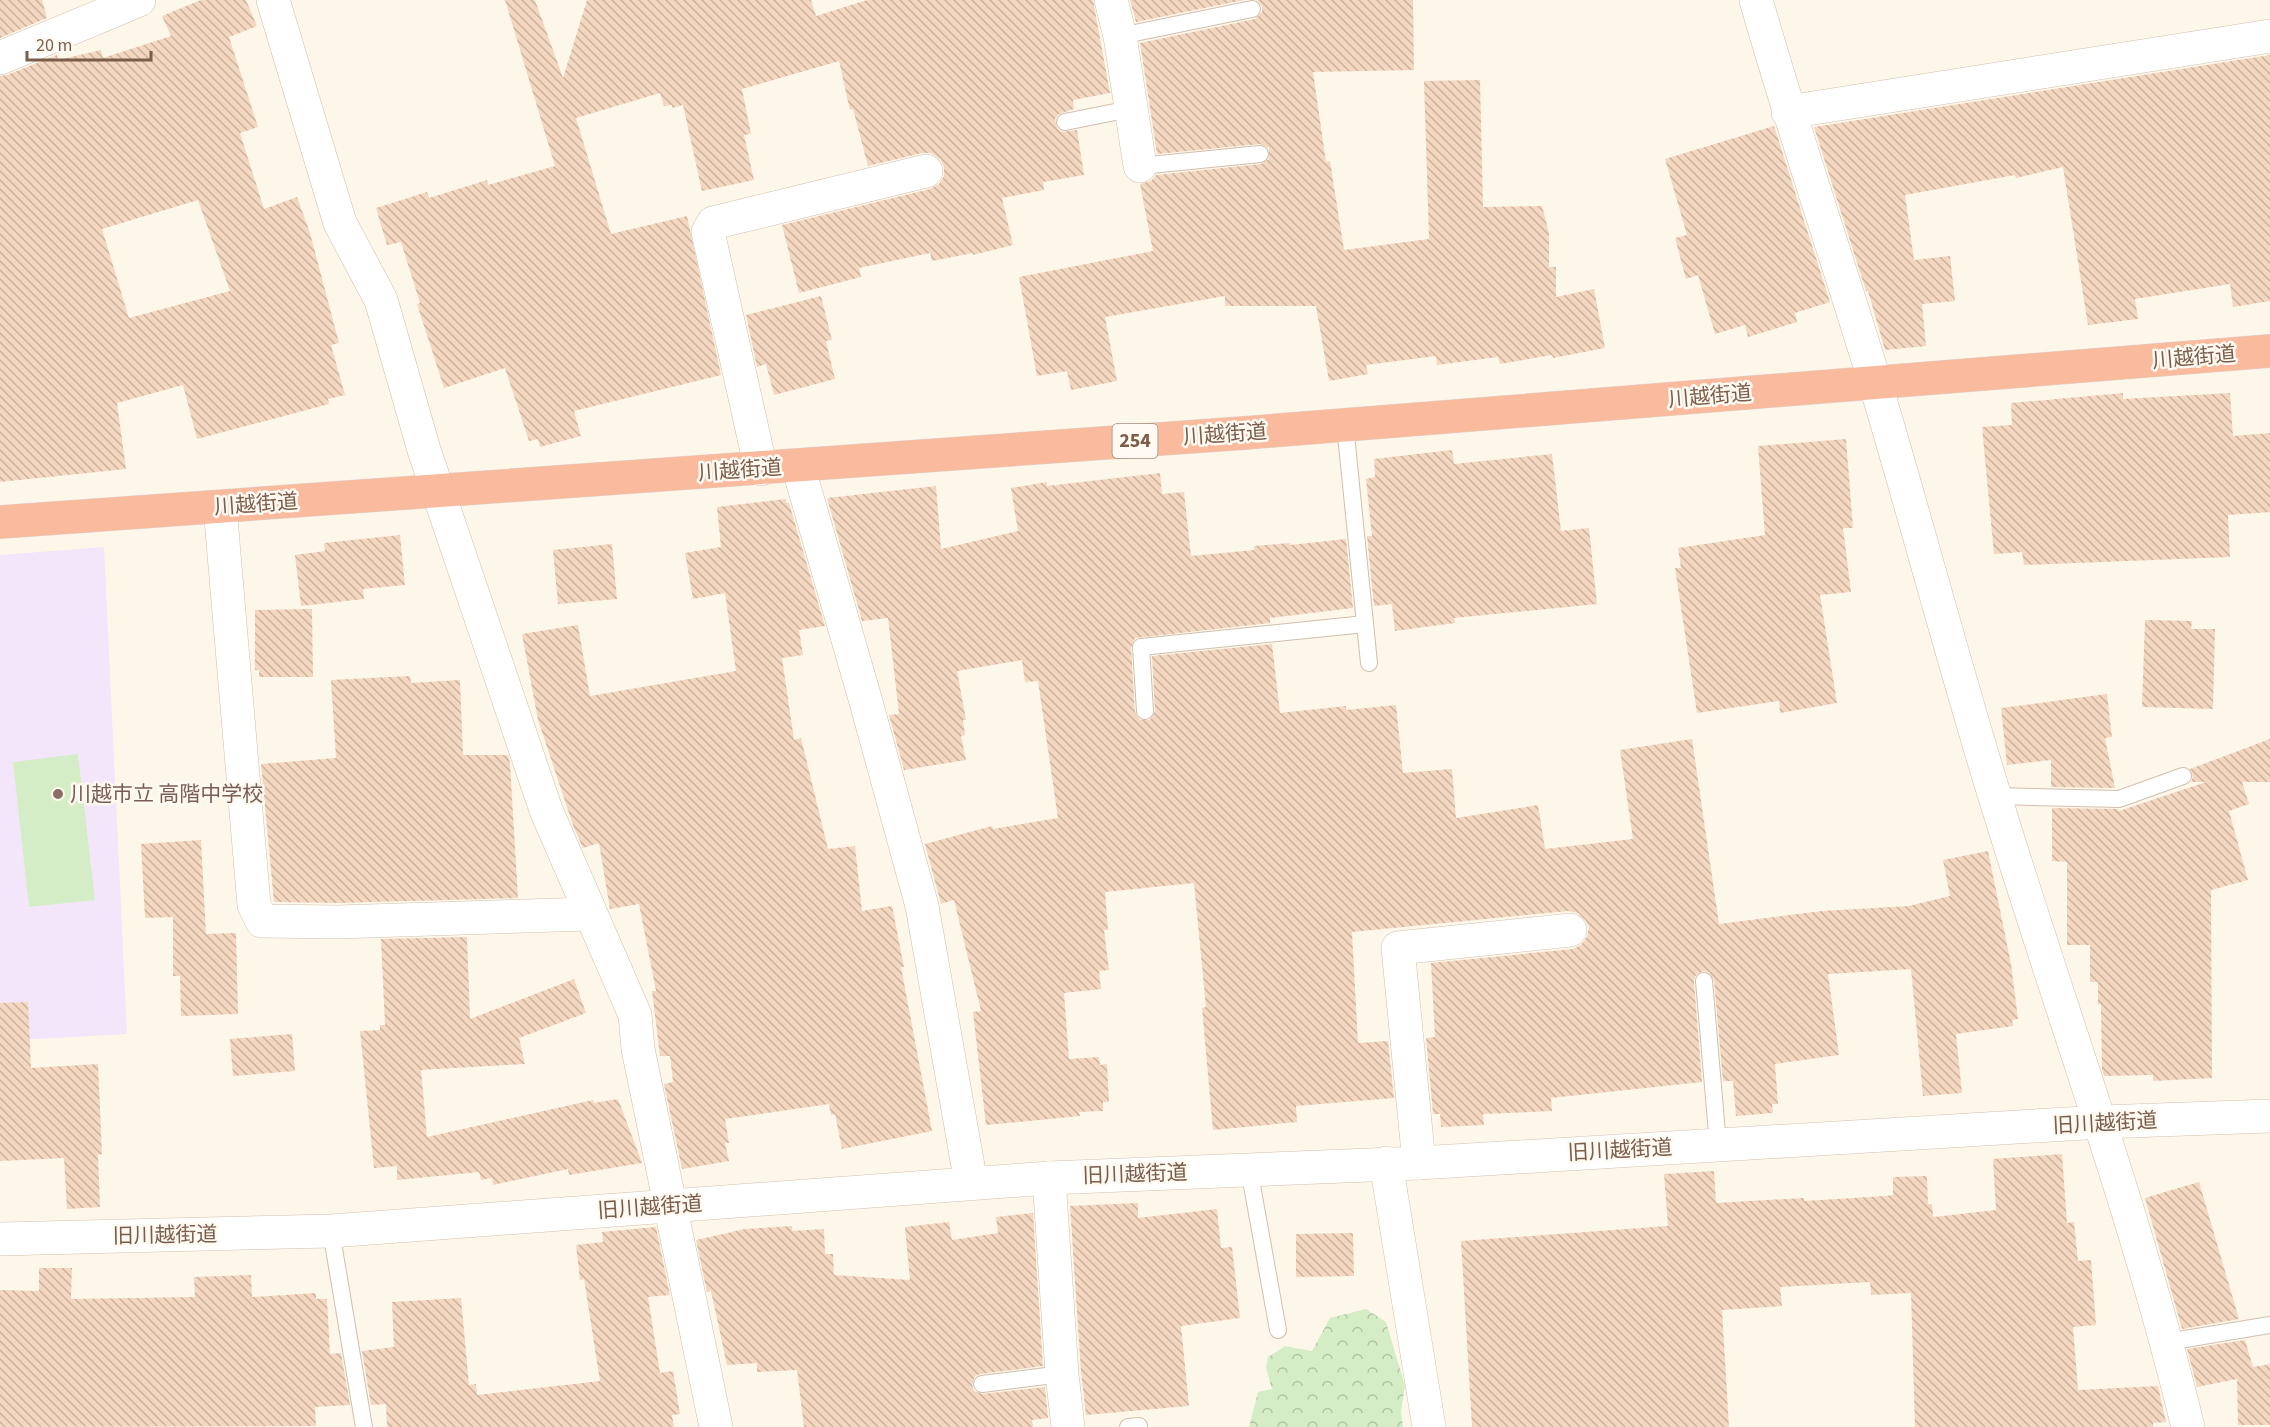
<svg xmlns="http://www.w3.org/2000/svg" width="2270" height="1427" font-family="'Source Sans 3','Noto Sans JP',sans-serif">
	<defs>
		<pattern id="forest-crowns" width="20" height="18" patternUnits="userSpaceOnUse" patternTransform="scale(1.5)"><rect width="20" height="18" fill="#d4edc6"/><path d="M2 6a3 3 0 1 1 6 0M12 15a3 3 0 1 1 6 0" fill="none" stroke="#b1c3a3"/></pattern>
		<pattern id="building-back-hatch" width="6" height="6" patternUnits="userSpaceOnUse" patternTransform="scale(1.5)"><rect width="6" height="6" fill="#f4d7c0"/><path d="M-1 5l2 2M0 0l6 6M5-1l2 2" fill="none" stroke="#cbb29e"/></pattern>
	</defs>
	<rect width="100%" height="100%" fill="#fdf7e9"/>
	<!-- education -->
	<path fill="#f4e6fa" d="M104 547 127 1034 0 1041V555Z"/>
	<!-- forest -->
	<path fill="url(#forest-crowns)" d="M1366 1309 1386 1322 1405 1386 1401 1411 1403 1427H1249L1258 1392 1272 1389 1266 1368 1268 1357 1285 1346 1312 1351 1330 1318Z"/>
	<!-- pitch -->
	<path fill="#d4edc6" d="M78 754 95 900 29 907 13 762Z"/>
	<!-- building -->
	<g fill="url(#building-back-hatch)" fill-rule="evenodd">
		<path d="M0 0H42L47 18 0 38Z"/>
		<path d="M201 0H246L257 26 229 37 258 127 240 133 264 209 297 197 310 233 339 343 331 345 345 395 328 399 329 404 197 439 183 385 117 403 126 469 0 482V76L7 75 57 55 58 60 101 50 103 58 171 36 162 16ZM198 200 230 291 129 318 102 229Z"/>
		<path d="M505 0H535L563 78 587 0H811L816 16 867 0H1093L1110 93 1073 100 1074 109 1059 114 1055 119 1057 128 1061 132 1077 130 1084 175 1043 182 1044 190 1002 198 1013 245 973 255V253L932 261 930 253 859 268 861 277 799 293 782 225 930 189 939 184 944 176V167L940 159 931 153H922L868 166 853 109 850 110 839 61 742 89 751 134 744 135 754 180 702 191 683 105 672 108V105L664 106 660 93 576 118 611 234 687 216 721 375 574 411 581 436 540 447 538 439 529 441 505 368 444 388 417 304 420 303 401 242 387 245 376 208 427 192 429 198 487 180 488 185 555 166Z"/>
		<path d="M1130 0H1244L1136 22Z"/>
		<path d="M1257 0H1413L1414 70 1313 72 1326 162 1330 161 1344 250 1429 239 1424 81 1480 80 1483 207 1542 206 1549 233V267H1556V297L1594 289 1605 348 1553 358 1552 355 1500 364 1498 357 1437 365 1436 356 1366 365 1368 374 1329 381 1316 306H1225V296L1105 317 1117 381 1071 390 1067 371 1037 376 1019 277 1153 251 1140 184 1151 181 1156 175 1261 164 1269 159V148L1260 144 1157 154 1140 43 1255 19 1262 12V6Z"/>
		<path d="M2270 55V301L2233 307 2230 284 2135 299 2138 319 2088 325 2063 167 2016 178 2015 175 1905 195 1914 260 1950 256 1955 301 1922 304 1926 346 1885 350 1868 291H1866L1814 127Z"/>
		<path d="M1774 126 1830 302 1795 313 1797 322 1748 337 1745 325 1715 334 1698 275 1686 279 1675 238 1687 235 1665 159Z"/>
		<path d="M821 296 832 340 826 341 835 379 774 395 766 364 757 367 746 315Z"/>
		<path d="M2123 393V399L2230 393 2233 436 2270 433V512L2228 515 2230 557 2024 565 2022 552 1994 554 1982 427 2012 425 2011 403Z"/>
		<path d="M1846 439 1853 528H1843L1851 592 1820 595 1837 703 1780 713 1779 701 1697 713 1675 568H1681L1678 548 1765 535 1758 446Z"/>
		<path d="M1452 450 1454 464 1552 454 1561 531 1589 528 1597 604 1454 618 1455 623 1395 631 1392 604 1374 606 1367 536H1372L1366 479 1375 477 1374 459Z"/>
		<path d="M1160 473 1162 494 1184 492 1191 556 1254 550V546L1289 543 1290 545 1346 539 1353 608 1270 618V623L1135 638 1131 648 1135 712 1140 720H1150L1155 711 1152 656 1272 644 1280 713 1346 706V710L1396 705 1403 773 1452 769 1456 818 1538 805 1545 849 1633 839 1620 750 1692 739 1719 924 1822 911 1909 906 1950 896 1943 860 1988 851 2011 964 2018 1019 2012 1020 2013 1026 1956 1034 1962 1093 1923 1096 1911 969 1828 974 1839 1055 1775 1064 1778 1104H1772L1773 1113 1736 1116 1733 1081H1723L1714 980 1709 972 1703 971 1695 976 1694 982 1702 1082 1551 1098 1552 1111 1483 1114 1484 1125 1441 1127 1440 1114H1433L1426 1038 1435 1037 1431 963 1573 949 1581 945 1587 937 1589 927 1585 920 1578 913 1568 911 1352 932 1358 1043 1388 1041 1394 1098 1296 1106 1297 1122 1213 1130 1202 1008 1206 1007 1194 883 1105 892 1108 930H1104L1109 970 1099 971 1101 989 1064 993 1069 1059 1099 1057 1100 1065 1107 1064 1109 1102H1103V1111L1079 1112 1080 1116 986 1125 973 1012 981 1011 954 900 941 904 925 844 992 826 993 829 1058 818 1038 681 1025 682 1022 660 957 671 966 720H963L965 735 961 736 966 760 904 770 889 715 899 714 888 618 862 621 827 498 936 486 941 549 1018 531 1011 488 1047 482V486Z"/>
		<path d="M786 499V503H789L825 626 799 630 803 655 782 658 794 740 801 738 828 849 855 846 862 911 892 906 904 967H901L932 1131 842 1149 835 1114 831 1115 829 1104 725 1119 729 1143H725L729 1161 682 1169 664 1084 673 1082 670 1056H660L652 991H656L639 904 610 909 599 843 583 848 574 828 538 720 522 634 578 625 590 696 736 671 725 593 693 599 685 553 721 547 717 507Z"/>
		<path d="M400 535 405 585 363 589 364 599 301 606 295 555 325 551 324 543Z"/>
		<path d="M612 544 617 599 558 604 553 550Z"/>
		<path d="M312 609 313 677H259V670H255V610Z"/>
		<path d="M2145 620 2192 621 2191 629H2215L2213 709 2142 707Z"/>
		<path d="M410 676 411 683 460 680 463 755H508L510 763 518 898 337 903 274 902 261 764 336 758 331 680Z"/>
		<path d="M2107 694 2112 737 2105 738 2115 788 2051 787V760L2007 765 2001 708Z"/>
		<path d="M2270 739V782H2242L2249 804 2229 811 2248 880 2211 890 2212 1078 2153 1081V1075L2104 1076 2102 1069 2101 1004H2098V982H2090V945H2067V862L2052 861V808L2118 809 2119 811 2206 782H2191L2193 777 2190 769Z"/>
		<path d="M201 840 206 934 236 933 238 1014 181 1016 180 976H173V917L145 918 141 844Z"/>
		<path d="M467 937 470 1019 574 979 586 1013 519 1038 525 1064 421 1070 427 1137 593 1100 594 1103 618 1099 642 1163 569 1175 568 1169 493 1185 492 1178 481 1180 479 1172 397 1180V1166L374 1168 360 1031 380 1030V1025H385L381 939Z"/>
		<path d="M28 1002 31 1068 98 1064 102 1154 98 1155 100 1207 67 1209 64 1158 0 1161V1003Z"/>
		<path d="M292 1034 295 1071 233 1076 230 1039Z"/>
		<path d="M2062 1154 2067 1223 2074 1222 2078 1261 2091 1260 2096 1325 2073 1327 2078 1390 2158 1386 2166 1422 2153 1423V1427H1915L1911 1293 1871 1295 1870 1282 1780 1287 1782 1306 1722 1310 1729 1427H1472L1461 1241 1668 1226 1664 1174 1714 1171 1716 1203 1804 1198V1201L1885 1196 1893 1195V1177L1927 1176 1928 1204H1932L1933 1217 1996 1210 1993 1159Z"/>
		<path d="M2199 1182 2239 1319 2182 1329 2145 1198Z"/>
		<path d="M1138 1203V1218L1217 1209 1221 1248 1232 1247 1240 1318 1181 1326 1189 1406 1086 1415 1081 1372 1070 1206Z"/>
		<path d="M1033 1213 1043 1366 980 1374 975 1376 972 1385 974 1391 983 1394 1045 1387 1048 1418 1032 1420 1033 1427H804L797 1370 757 1372V1363L727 1365 711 1291 707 1292 696 1240 745 1229 792 1226V1231L824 1229 825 1254H833L834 1275 910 1280 905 1227 949 1222 952 1240 998 1233 996 1217Z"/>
		<path d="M656 1227 670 1295 648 1297 660 1373 673 1371 680 1414 672 1415 674 1427H387L386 1404 371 1405 362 1351 394 1347 392 1302 461 1298 469 1385 476 1384 477 1395 600 1381 584 1279 580 1280 576 1245 603 1242 602 1232Z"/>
		<path d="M1353 1233 1354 1276 1296 1277V1234Z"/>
		<path d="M39 1268H72L71 1299 195 1297 194 1277 251 1275 252 1297 316 1293V1299H327L330 1354 341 1353 350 1405 315 1407 316 1426 0 1427V1290L39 1291Z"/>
		<path d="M2245 1340 2253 1367 2270 1364V1425H2238L2237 1379 2197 1387 2187 1349Z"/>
	</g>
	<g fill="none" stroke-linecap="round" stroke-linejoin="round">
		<defs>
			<g id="lane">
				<path d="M1120 36 1252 9"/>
				<path d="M1065 122 1130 109"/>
				<path d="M1140 166 1260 154"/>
				<path d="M1345 425 1369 663"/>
				<path d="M1145 711 1141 647 1365 624"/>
				<path d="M1995 796 2119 799 2183 776"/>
				<path d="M1704 981 1718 1145"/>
				<path d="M1249 1169 1278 1330"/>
				<path d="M331 1231 364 1427"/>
				<path d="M2167 1342 2270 1325"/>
				<path d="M982 1384 1062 1374"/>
				<path d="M1128 1427 1139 1426"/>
			</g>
			<g id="street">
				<path d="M273 0 340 223 381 300 424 450 546 810 635 1015 638 1049 716 1427"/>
				<path d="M1111 0 1120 36 1140 166"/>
				<path d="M1756 0C1793 130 1837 257 1876 386 1917 523 1953 661 1995 797 2059 1007 2136 1213 2188 1427"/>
				<path d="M0 58 139 0"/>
				<path d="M1788 112 2270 36"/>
				<path d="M798 466 866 702 922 906 971 1183"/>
				<path d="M761 469 708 232 713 223 926 171"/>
				<path d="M220 507 254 905 262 921 337 922 590 914"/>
				<path d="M1419 1163 1398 948 1570 930"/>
				<path d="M1049 1178 1062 1374 1068 1427"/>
				<path d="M0 1239 331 1231 1049 1178 1419 1163 2101 1122 2270 1116"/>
			</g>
			<path id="secondary" d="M1386 1163 1429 1427"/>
			<path id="highway" d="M0 522 1244 433 2270 351"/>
		</defs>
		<!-- lane casing -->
		<use href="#lane" stroke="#d1bfad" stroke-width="18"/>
		<!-- street casing -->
		<use href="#street" stroke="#d1bfad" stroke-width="34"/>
		<!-- secondary casing -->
		<use href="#secondary" stroke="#d4c0ab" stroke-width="34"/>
		<!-- highway casing -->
		<use href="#highway" stroke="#dcd5d0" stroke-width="34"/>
		<!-- lane -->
		<use href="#lane" stroke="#fff" stroke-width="16"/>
		<!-- street -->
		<use href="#street" stroke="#fff" stroke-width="33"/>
		<!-- secondary -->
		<use href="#secondary" stroke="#fff" stroke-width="33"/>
		<!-- highway -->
		<use href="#highway" stroke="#faba9e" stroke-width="33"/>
	</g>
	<!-- markers -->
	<circle fill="#8d6e63" stroke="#fffaf1" stroke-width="2" cx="58" cy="794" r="6"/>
	<g text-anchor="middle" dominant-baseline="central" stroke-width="5" stroke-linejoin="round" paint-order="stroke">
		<!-- shield labels -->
		<rect fill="#fffaf1" stroke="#a28d7d" stroke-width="1.5" x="1112.5" y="424" width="45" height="34" rx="4.5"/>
		<g font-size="20" font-weight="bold" fill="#7a5e4b">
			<text x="1135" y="441">254</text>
		</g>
		<!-- street labels -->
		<g font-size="21" fill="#7a5e4b" stroke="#fffaf1">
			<text transform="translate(2194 357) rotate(-5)">川越街道</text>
			<text transform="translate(1710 396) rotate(-5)">川越街道</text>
			<text transform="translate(1225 434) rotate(-4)">川越街道</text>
			<text transform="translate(740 470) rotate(-4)">川越街道</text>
			<text transform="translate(256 504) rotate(-4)">川越街道</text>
			<text transform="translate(2105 1123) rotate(-3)">旧川越街道</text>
			<text transform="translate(1620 1150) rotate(-3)">旧川越街道</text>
			<text transform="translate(1135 1174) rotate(-2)">旧川越街道</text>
			<text transform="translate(650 1207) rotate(-4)">旧川越街道</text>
			<text transform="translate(165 1235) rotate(-1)">旧川越街道</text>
		</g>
		<!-- education labels -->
		<g font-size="21" fill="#785e54" stroke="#fffaf1" text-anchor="start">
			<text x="70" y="794">川越市立 高階中学校</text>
		</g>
	</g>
	<!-- scale -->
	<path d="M27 51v9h124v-9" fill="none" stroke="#7a5e4b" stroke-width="3"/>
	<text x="36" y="51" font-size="18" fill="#7a5e4b" stroke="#fffaf1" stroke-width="4.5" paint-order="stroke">20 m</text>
</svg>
